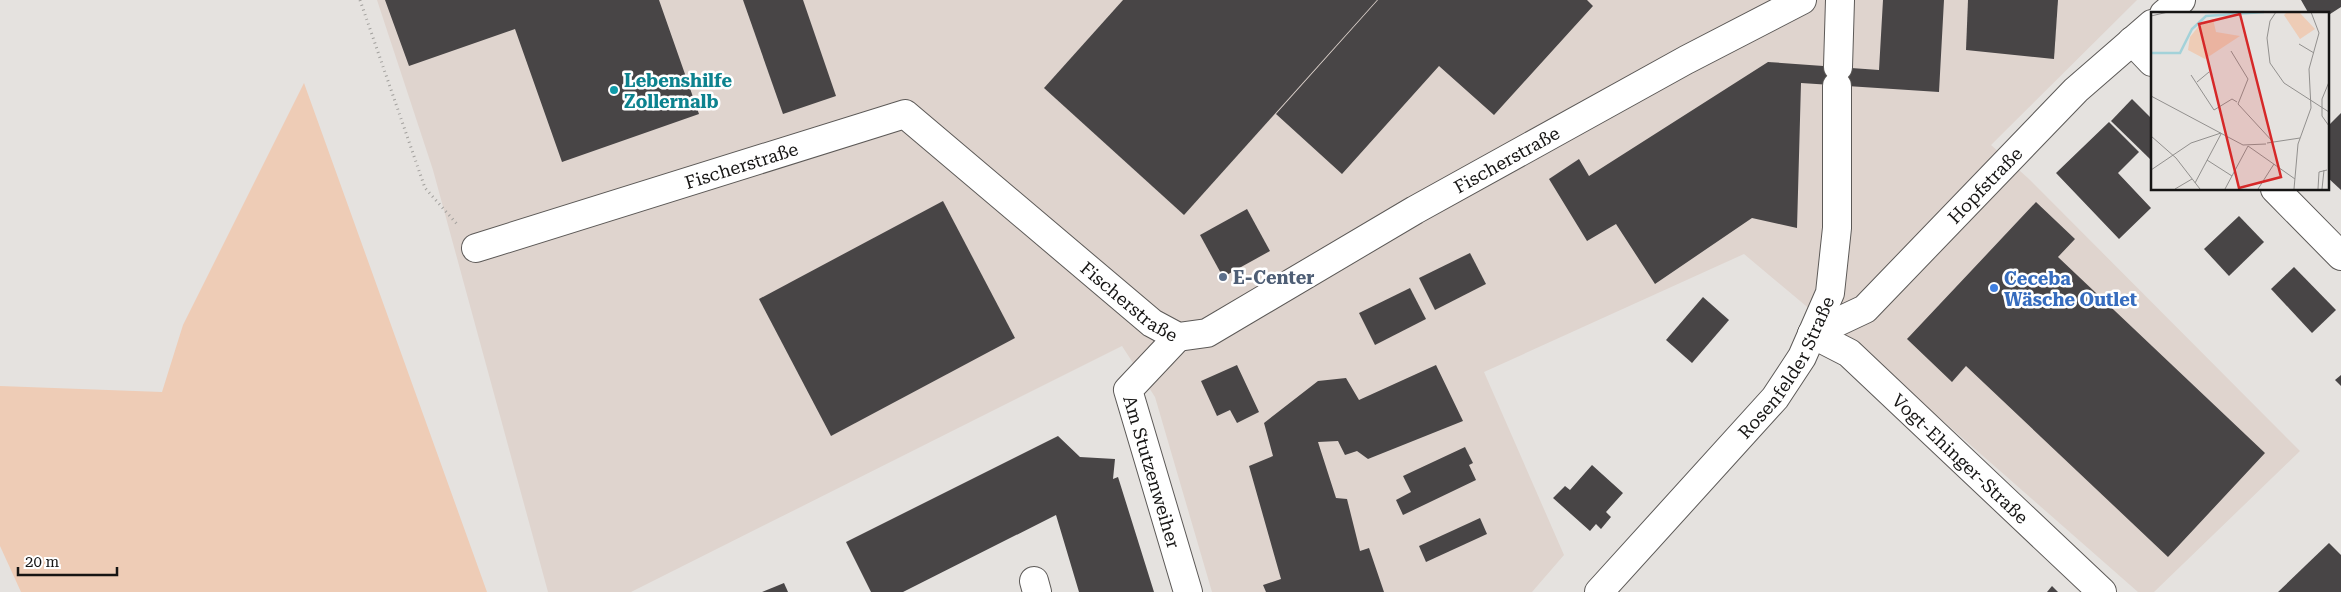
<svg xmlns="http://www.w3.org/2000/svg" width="2341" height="592" font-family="'Roboto Serif',serif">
	<rect width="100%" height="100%" fill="#e5e2df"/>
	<!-- built -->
	<path fill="#dfd4ce" d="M377 0H2137L1991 145 2029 179 2300 451 2154 592H2138L1942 420 1744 254 1484 372 1564 555 1532 592H1212L1155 397 1122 346 631 592H548L433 170Z"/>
	<!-- green -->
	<path fill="#eeccb6" d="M304 83 487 592H21L0 546V386L162 392 183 325Z"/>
	<!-- building -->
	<g fill="#484546">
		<path d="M385 0H659L699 114 562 162 515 29 409 66Z"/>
		<path d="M743 0H803L836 96 783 114Z"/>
		<path d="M1123 0H1377L1184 215 1044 88Z"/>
		<path d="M1378 0H1587L1593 6 1494 115 1439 66 1342 174 1276 114Z"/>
		<path d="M1883 0H1944L1939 92 1801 83 1797 228 1752 218 1655 284 1616 224 1587 241 1549 179 1579 159 1589 176 1768 62 1879 70Z"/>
		<path d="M1968 0H2058L2054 59 1966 50Z"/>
		<path d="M2301 0H2341V7L2327 16V14H2309Z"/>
		<path d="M2132 99 2152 119V161L2111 121Z"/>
		<path d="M2341 113V190L2327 177V127Z"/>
		<path d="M2109 122 2139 152 2118 173 2151 208 2119 239 2056 173Z"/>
		<path d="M943 201 1015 338 831 436 759 299Z"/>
		<path d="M2036 202 2075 239 2058 257 2265 453 2168 557 1966 366 1952 382 1907 339Z"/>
		<path d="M1247 209 1270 251 1223 277 1200 235Z"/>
		<path d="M2239 216 2264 242 2229 276 2204 249Z"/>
		<path d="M1470 253 1486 284 1435 310 1419 278Z"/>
		<path d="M2294 267 2336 310 2312 333 2271 289Z"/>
		<path d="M1410 288 1426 319 1375 345 1359 313Z"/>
		<path d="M1703 297 1729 320 1692 363 1666 340Z"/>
		<path d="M1237 365 1259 412 1237 423 1230 410 1217 416 1201 381Z"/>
		<path d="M1436 365 1463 421 1368 459 1357 451 1345 455 1338 441 1318 442 1336 498 1347 499 1360 551 1369 548 1384 592H1266L1263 585 1281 579 1249 466 1273 456 1264 423 1318 381 1346 378 1359 400Z"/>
		<path d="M2341 375V386L2335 380Z"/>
		<path d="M1058 436 1080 457 1115 459 1113 479 1118 477 1154 592H1079L1056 515 903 592H871L846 542Z"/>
		<path d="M1465 447 1473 463 1469 465 1476 480 1403 515 1396 500 1411 492 1403 476Z"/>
		<path d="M1592 465 1623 493 1606 512 1611 517 1601 529 1596 524 1590 531 1553 498 1565 486 1570 490Z"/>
		<path d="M1480 518 1487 534 1426 562 1419 546Z"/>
		<path d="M2329 543 2341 555V592H2278Z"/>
		<path d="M784 583 788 592H762Z"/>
		<path d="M2052 586 2058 592H2047Z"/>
	</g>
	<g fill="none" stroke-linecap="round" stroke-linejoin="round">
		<defs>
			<g id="minor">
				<path d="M2164 14 2181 0"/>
				<path d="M2132 41 2152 62"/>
				<path d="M1838 67 1840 0"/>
				<path d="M2275 189 2341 256"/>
				<path id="s1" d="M476 248 905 114 1152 323 1178 337 1207 333 1415 210 1686 60 1802 0"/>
				<path id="s2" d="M1812 334 1865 309 2076 90 2152 24"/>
				<path id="s3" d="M1812 334 1849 353 2102 592"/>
				<path id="s4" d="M1178 337 1128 390 1188 592"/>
				<path d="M1034 581 1037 592"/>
				<path id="s5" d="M1599 592 1775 398 1802 357 1830 293 1837 228V86"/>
			</g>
		</defs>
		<!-- minor casing -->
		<use href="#minor" stroke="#5c5957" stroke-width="30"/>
		<!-- path -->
		<path stroke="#a2a09d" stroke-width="3" stroke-dasharray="1 4" stroke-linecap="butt" d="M360 0 425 188 457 224"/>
		<!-- minor -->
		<use href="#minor" stroke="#fff" stroke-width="28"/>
	</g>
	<!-- markers -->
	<circle fill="#0f9aa8" stroke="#fff" stroke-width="2" cx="614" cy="90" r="5"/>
	<circle fill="#5c6f8a" stroke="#fff" stroke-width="2" cx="1223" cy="277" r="5"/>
	<circle fill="#3f7fe0" stroke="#fff" stroke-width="2" cx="1994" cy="288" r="5"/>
	<g text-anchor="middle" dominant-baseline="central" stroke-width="5" stroke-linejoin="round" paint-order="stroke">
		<!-- culture labels -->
		<g font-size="18" font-weight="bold" fill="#0d838f" stroke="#fff" text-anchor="start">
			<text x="624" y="80">Lebenshilfe<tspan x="624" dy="21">Zollernalb</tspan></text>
		</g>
		<!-- street labels -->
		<g font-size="18" fill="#161514" stroke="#fff">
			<text stroke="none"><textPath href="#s1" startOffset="1178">Fischerstraße</textPath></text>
			<text stroke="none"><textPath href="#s1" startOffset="278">Fischerstraße</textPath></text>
			<text stroke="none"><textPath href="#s2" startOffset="231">Hopfstraße</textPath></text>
			<text stroke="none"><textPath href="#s1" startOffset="742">Fischerstraße</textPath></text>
			<text stroke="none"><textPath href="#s5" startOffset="294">Rosenfelder Straße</textPath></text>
			<text stroke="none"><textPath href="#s3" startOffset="195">Vogt-Ehinger-Straße</textPath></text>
			<text stroke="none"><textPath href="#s4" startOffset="158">Am Stutzenweiher</textPath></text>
		</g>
		<!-- service labels -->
		<g font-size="18" font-weight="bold" fill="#4e5e75" stroke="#fff" text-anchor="start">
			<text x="1233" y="277">E-Center</text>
		</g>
		<!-- shop labels -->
		<g font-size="18" font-weight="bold" fill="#366cbe" stroke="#fff" text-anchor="start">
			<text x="2004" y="278">Ceceba<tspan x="2004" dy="21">Wäsche Outlet</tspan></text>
		</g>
	</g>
	<!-- overview -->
	<g transform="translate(2151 12)">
		<rect width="178" height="178" fill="#e5e2df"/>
		<path d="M136 0H148L164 17 149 27 133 3ZM62 7 65 20 89 24 54 47 37 38 39 25 47 15Z" fill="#eeccb6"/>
		<path fill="none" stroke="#a3d2d9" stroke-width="2.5" d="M0 41H29L41 17 55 4 113 0"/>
		<path fill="none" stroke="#92908e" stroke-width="1" d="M125 0 119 9 116 26 119 51 133 71 178 100M0 4 17 0M148 32 163 41M80 39 97 67 87 92 122 130M40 63 63 98 81 87 86 90M46 70 58 60M178 70 171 87V104L178 114M0 84 92 133 115 132M0 124 25 146 49 177M116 131 149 126M56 148 81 164M0 158 40 131 70 121M44 171 70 122M24 177 41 167M74 177 97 134 144 167M107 177 123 152M143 177 147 132 160 96 158 57 168 21 160 0M167 177 168 160 176 158M171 177 173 158"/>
		<path fill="#d62828" fill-opacity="0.15" stroke="#d62828" stroke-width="2.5" d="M89 2 130 165 88 176 48 12Z"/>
		<rect width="178" height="178" fill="none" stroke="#161514" stroke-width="2.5"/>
	</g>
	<!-- scale -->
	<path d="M18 567v8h99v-8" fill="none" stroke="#161514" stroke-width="2.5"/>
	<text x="25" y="567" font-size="15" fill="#161514" stroke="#ffffff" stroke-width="4" paint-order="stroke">20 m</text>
</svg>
